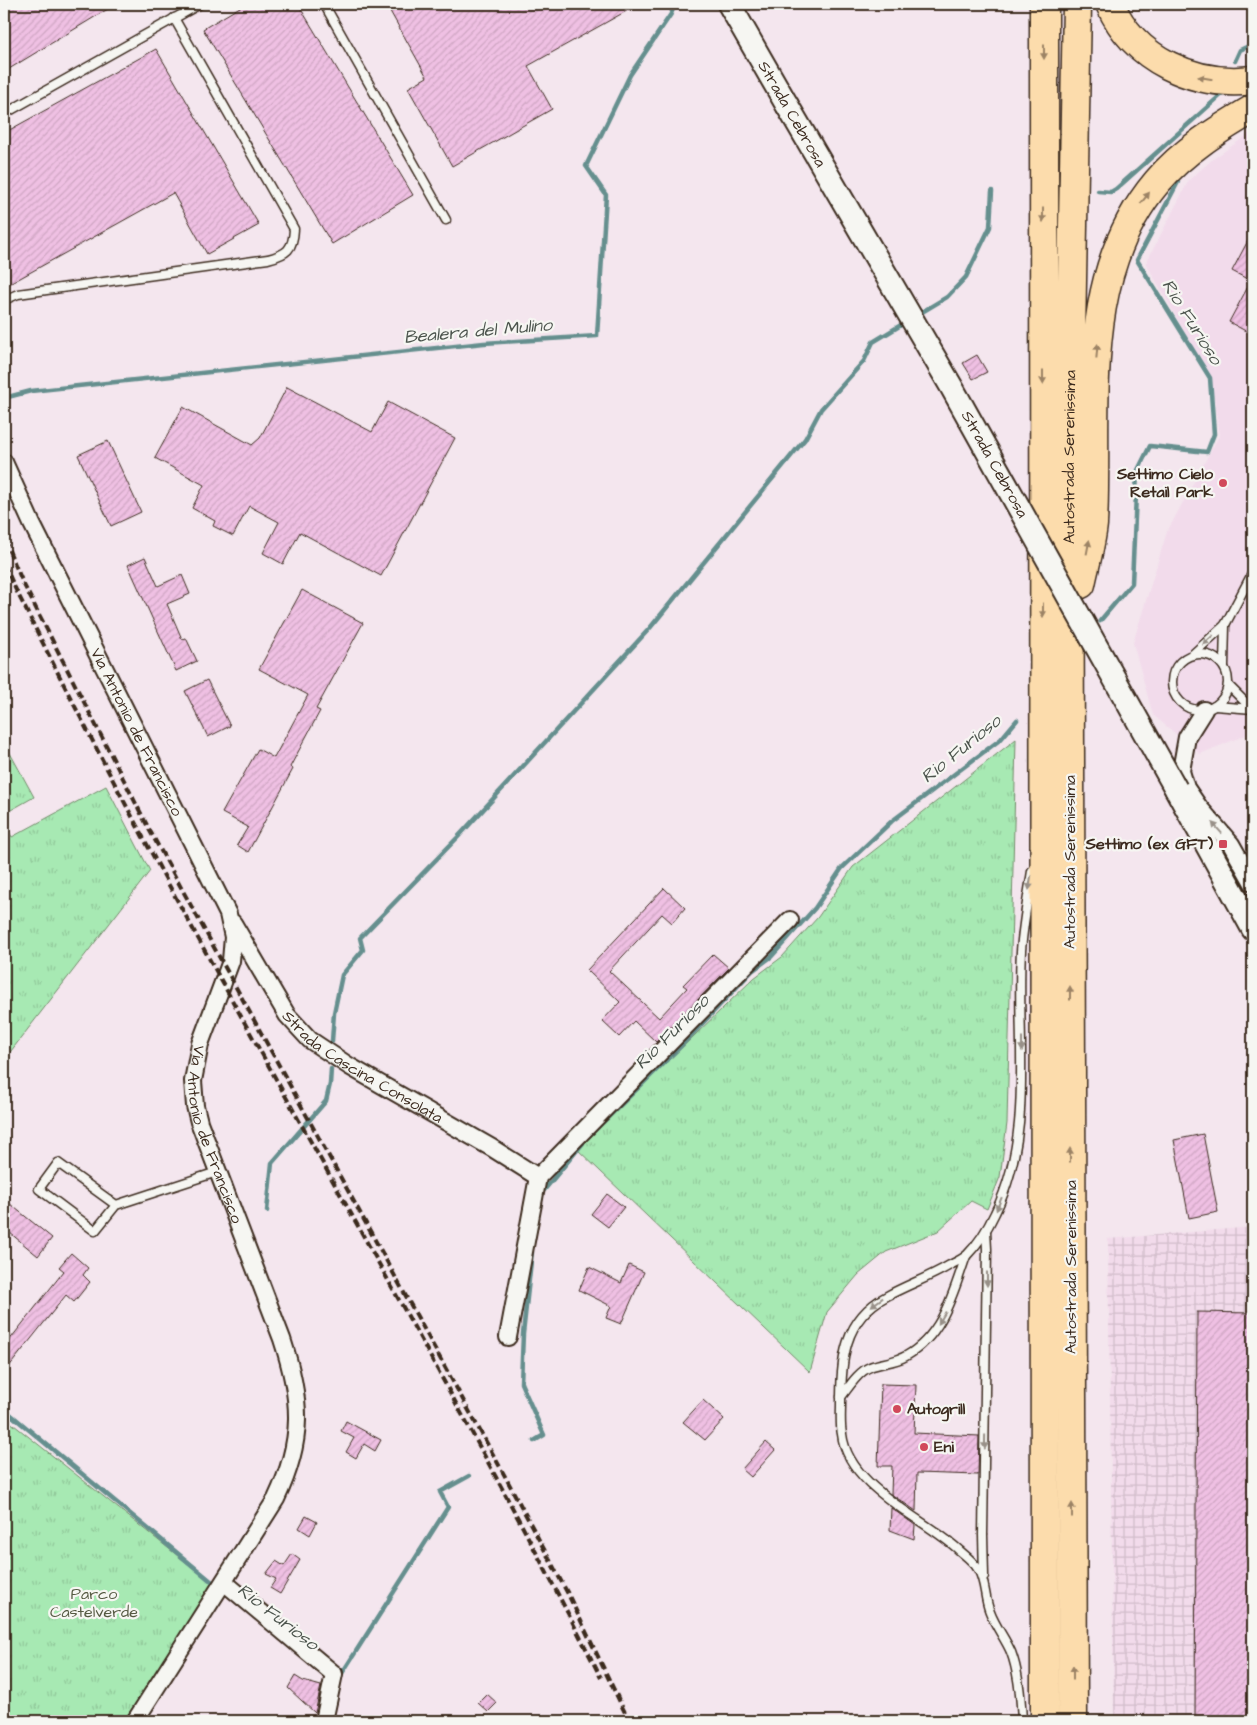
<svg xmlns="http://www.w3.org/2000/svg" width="1257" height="1725" font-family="'Architects Daughter',sans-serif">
	<defs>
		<pattern id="industrial-grid" width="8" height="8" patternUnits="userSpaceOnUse" patternTransform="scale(1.25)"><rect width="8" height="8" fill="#f2dbeb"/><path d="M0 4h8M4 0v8" fill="none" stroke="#d0bcc9"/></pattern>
		<pattern id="grass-tufts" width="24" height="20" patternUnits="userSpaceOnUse" patternTransform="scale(1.25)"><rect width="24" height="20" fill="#a7e9b3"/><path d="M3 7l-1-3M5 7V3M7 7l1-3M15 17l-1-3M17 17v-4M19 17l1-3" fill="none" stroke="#91c89a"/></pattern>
		<pattern id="building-hatch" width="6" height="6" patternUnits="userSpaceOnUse" patternTransform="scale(1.25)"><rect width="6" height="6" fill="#efc0e3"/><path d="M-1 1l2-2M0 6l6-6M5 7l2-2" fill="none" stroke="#cea5c2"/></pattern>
	</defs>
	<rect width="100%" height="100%" fill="#f4e6ee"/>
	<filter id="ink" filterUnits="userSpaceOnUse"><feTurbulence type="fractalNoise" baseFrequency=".02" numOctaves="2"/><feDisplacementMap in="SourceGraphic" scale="10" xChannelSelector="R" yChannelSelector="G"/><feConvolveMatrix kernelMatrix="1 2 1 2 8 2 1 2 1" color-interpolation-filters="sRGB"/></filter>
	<g filter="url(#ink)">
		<!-- built -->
		<path fill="#f2dbeb" d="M1253 131V732L1200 754 1153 715 1133 643 1167 532 1220 434 1211 380 1146 263 1189 180 1212 160Z"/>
		<!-- industrial -->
		<path fill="url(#industrial-grid)" d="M1253 1227V1721H1114L1108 1239Z"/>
		<!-- grass -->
		<g fill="url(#grass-tufts)" stroke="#718a68">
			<path d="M1016 739 1007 1123 1000 1177 987 1209 971 1201 938 1231 886 1252 858 1275 827 1312 810 1372 577 1149 754 978 782 957 818 917 853 867Z"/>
			<path d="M4 742 34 797 4 814Z"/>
			<path d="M106 786 150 871 4 1060V823L12 837Z"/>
			<path d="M4 1417 213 1584 124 1721H4Z"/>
		</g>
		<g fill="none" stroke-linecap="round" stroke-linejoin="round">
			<!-- stream -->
			<g stroke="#658f8e" stroke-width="4.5">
				<path d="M1235 61 1240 50 1253 44"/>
				<path d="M1098 191 1111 192 1116 189 1222 94"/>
				<path d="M917 315 947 297 966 277 990 227 992 191"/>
				<path d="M4 398 31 391 484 343 597 336 606 195 586 166 630 75 671 14 675 4"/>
				<path d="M1100 621 1132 583 1137 472 1150 446 1207 452 1214 434 1210 378 1137 260 1178 182"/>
				<path d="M332 1041 334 1013 342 975 363 950 360 938 458 837 650 628 805 439 821 409 864 361 873 342 906 322"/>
				<path d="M588 1137 680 1047 752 971 771 957 815 908 842 868 892 821 1001 739 1017 720"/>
				<path d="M540 1195 583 1143"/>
				<path d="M267 1211 272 1163 326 1101 330 1084 331 1069"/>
				<path d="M532 1252 523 1334 521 1383 544 1435 534 1441"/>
				<path d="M4 1409 217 1586"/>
				<path d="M339 1678 448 1507 440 1492 469 1476"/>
			</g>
		</g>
		<!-- building -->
		<g fill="url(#building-hatch)" stroke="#3b2a1e">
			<path d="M4 4H116L4 72Z"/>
			<path d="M245 4H298L413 195 332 244 203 29Z"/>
			<path d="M386 4H639L528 66 552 109 452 166 408 88 427 77Z"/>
			<path d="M156 49 259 225 207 254 173 193 4 287V133Z"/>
			<path d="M1253 231V335L1229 322 1251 281 1232 271Z"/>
			<path d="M977 355 987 372 973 379 963 363Z"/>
			<path d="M287 387 372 432 388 402 455 438 381 576 300 532 283 564 263 553 279 522 249 506 233 536 213 526 215 521 192 508 204 485 155 458 183 407 252 445 260 438Z"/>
			<path d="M108 441 141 512 111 526 78 455Z"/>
			<path d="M145 557 158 586 182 575 190 594 167 604 182 639 186 638 197 661 176 671 128 565Z"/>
			<path d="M302 590 363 623 316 709 320 711 290 767 293 769 248 852 237 845 248 827 222 813 258 749 274 758 308 695 259 669Z"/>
			<path d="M207 680 230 726 208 737 185 691Z"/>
			<path d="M664 888 685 908 672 923 662 914 609 971 659 1018 687 988 683 985 713 954 729 968 656 1042 634 1021 619 1037 602 1021 620 1002 587 970Z"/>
			<path d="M1203 1134 1218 1212 1189 1218 1174 1140Z"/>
			<path d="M607 1194 624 1207 608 1227 591 1214Z"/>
			<path d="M4 1199 52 1238 38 1256 4 1228Z"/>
			<path d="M71 1253 88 1268 83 1275 90 1282 74 1302 66 1295 4 1373V1347L64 1271 59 1267Z"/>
			<path d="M629 1265 644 1272 621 1324 606 1318 611 1306 579 1290 589 1267 621 1283Z"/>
			<path d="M1197 1312 1253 1313V1721H1195Z"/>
			<path d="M881 1384 916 1385 914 1433 979 1436 978 1475 917 1473 916 1511 891 1494 892 1466H878Z"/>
			<path d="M703 1400 724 1419 705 1440 683 1422Z"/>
			<path d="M346 1421 381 1440 375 1451 364 1444 356 1458 346 1452 354 1438 341 1431Z"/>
			<path d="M766 1442 775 1450 751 1477 742 1469Z"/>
			<path d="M891 1508 915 1525 914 1539 890 1530Z"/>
			<path d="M306 1516 317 1522 310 1535 299 1528Z"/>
			<path d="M292 1554 300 1560 280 1594 270 1588 276 1579 266 1574 276 1561 284 1566Z"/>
			<path d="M295 1676 303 1681 321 1686 315 1713 288 1688Z"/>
			<path d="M487 1694 497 1703 488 1712 478 1703Z"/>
		</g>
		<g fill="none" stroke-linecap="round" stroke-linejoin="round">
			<defs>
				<g id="service">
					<path d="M324 4 446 220"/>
					<path d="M4 114 200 4"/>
					<path d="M4 300 18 294 268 259C287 254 293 250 294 229L174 18"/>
					<circle cx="1200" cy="682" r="28"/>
					<path d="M1193 654 1225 625 1253 572"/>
					<path d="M1224 666 1225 625"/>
					<path d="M1228 685 1252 709"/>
					<path d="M1215 706 1253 709"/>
					<path d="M116 1205 58 1163 39 1189 95 1231 116 1205 217 1172"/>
					<path d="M841 1397C849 1387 858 1372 870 1367 881 1363 896 1362 906 1356 943 1335 953 1293 966 1256"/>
					<path d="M984 1576 983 1535 987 1249 986 1231"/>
					<path d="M1022 1721C1021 1699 1019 1673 1011 1652 1005 1638 995 1626 990 1612 984 1598 986 1582 978 1569 974 1562 966 1556 960 1551 925 1518 848 1488 842 1434 840 1425 841 1414 841 1404 841 1361 843 1319 887 1296 907 1285 930 1277 950 1265 956 1262 963 1259 967 1255 979 1243 988 1228 995 1213 1035 1133 1016 1036 1021 951 1023 924 1028 897 1032 871"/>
				</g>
				<g id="minor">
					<path id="s1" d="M4 462 32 524 228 914 233 937 231 961 200 1044 193 1081 195 1106 199 1122 282 1339C302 1400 304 1440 276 1499L135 1721"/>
					<path d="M1204 710 1187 737 1181 771 1186 788 1199 807 1231 844 1253 883"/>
					<path id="s2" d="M233 923 287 1015 310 1040 349 1066 492 1148 538 1177"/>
					<path d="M508 1337 538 1177 790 920"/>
					<path d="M224 1582 334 1674 324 1721"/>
				</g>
				<g id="secondary">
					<path d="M729 4 787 105"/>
					<path d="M1176 789 1253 929"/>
				</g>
				<g id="motorway">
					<path d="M1044 4 1045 1721"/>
					<path d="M1110 4C1134 60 1195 87 1253 80"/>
					<path d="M1081 584C1085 565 1091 544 1093 524 1099 409 1076 278 1157 182 1183 151 1219 129 1253 109"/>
					<path id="s3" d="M1073 1721 1069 446 1077 4"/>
				</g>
			</defs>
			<!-- service casing -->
			<use href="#service" stroke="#3b2a1e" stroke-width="11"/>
			<!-- minor casing -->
			<use href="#minor" stroke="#3b2a1e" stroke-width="20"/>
			<!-- secondary casing -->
			<use href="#secondary" stroke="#3b2a1e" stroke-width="26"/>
			<!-- motorway casing -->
			<use href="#motorway" stroke="#3b2a1e" stroke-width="31"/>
			<!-- service -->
			<use href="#service" stroke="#f6f6f2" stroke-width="8"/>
			<!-- minor -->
			<use href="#minor" stroke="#f6f6f2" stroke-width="16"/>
			<!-- secondary -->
			<use href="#secondary" stroke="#f6f6f2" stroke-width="22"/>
			<!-- motorway -->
			<use href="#motorway" stroke="#fcdcac" stroke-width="28"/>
			<!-- rail -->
			<g stroke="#3b2a1e" stroke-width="4" stroke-dasharray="8 4" stroke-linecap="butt">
				<path d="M4 539 23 583 150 831 506 1478 568 1594 629 1721"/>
				<path d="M4 564 15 588C57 671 99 755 143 837 294 1118 457 1393 601 1678"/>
			</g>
			<defs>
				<g id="secondary-bridge">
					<path id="s4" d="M787 105 951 386 1176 789"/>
				</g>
			</defs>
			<!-- secondary-bridge casing -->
			<use href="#secondary-bridge" stroke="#3b2a1e" stroke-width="26" stroke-linecap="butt"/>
			<!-- secondary-bridge -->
			<use href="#secondary-bridge" stroke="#f6f6f2" stroke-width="22"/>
		</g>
		<!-- one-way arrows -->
		<defs><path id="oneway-solid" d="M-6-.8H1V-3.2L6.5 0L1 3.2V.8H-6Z" transform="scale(1.25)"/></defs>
		<g fill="#9c8365">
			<use href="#oneway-solid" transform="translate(1044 52) rotate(90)"/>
			<use href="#oneway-solid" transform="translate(1205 78) rotate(-171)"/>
			<use href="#oneway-solid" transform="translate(1145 198) rotate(-52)"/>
			<use href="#oneway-solid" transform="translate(1043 215) rotate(90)"/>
			<use href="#oneway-solid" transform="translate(1097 351) rotate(-85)"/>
			<use href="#oneway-solid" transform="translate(1043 377) rotate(90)"/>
			<use href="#oneway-solid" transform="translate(1088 547) rotate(-79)"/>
			<use href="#oneway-solid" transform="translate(1043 610) rotate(90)"/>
			<use href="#oneway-solid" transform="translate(1070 993) rotate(-90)"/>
			<use href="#oneway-solid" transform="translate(1070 1155) rotate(-90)"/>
			<use href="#oneway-solid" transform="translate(1072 1510) rotate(-90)"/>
			<use href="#oneway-solid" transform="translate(1073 1673) rotate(-90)"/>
		</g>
		<g fill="#989088">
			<use href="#oneway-solid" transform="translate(1208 640) rotate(138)"/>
			<use href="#oneway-solid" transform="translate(1217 828) rotate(-132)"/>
			<use href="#oneway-solid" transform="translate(1030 883) rotate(98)"/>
			<use href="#oneway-solid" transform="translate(1022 1044) rotate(90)"/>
			<use href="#oneway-solid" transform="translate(999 1204) rotate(112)"/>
			<use href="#oneway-solid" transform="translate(987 1279) rotate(90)"/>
			<use href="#oneway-solid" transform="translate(877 1302) rotate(144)"/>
			<use href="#oneway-solid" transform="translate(942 1318) rotate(121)"/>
			<use href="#oneway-solid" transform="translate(985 1442) rotate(91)"/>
		</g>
	</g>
	<!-- markers -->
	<g fill="#d1495b" stroke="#f6f6f2" stroke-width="2">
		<circle cx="1223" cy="483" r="5"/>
		<rect x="1218" y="839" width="10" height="10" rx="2.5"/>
		<circle cx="897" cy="1409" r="5"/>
		<circle cx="924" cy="1447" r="5"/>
	</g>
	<g text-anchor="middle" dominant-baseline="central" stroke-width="4.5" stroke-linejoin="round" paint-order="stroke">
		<!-- street labels -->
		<g font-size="16" fill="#3b2a1e" stroke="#f6f6f2">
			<text transform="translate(792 114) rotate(60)">Strada Cebrosa</text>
			<text stroke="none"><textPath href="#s3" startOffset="1264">Autostrada Serenissima</textPath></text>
			<text stroke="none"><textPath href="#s4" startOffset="415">Strada Cebrosa</textPath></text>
			<text stroke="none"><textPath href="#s1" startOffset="301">Via Antonio de Francisco</textPath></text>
			<text transform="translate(1070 862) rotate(-90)">Autostrada Serenissima</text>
			<text stroke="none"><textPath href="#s2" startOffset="199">Strada Cascina Consolata</textPath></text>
			<text stroke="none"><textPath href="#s1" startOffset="735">Via Antonio de Francisco</textPath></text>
			<text transform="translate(1071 1267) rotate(-90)">Autostrada Serenissima</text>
		</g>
		<!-- poi labels -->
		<g font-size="16" font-weight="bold" fill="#3b2a1e" stroke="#f6f6f2" text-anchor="end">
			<text x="1213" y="474">Settimo Cielo<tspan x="1213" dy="18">Retail Park</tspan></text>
			<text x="1213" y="844">Settimo (ex GFT)</text>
			<text x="907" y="1409" text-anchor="start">Autogrill</text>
			<text x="934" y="1447" text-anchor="start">Eni</text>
		</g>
		<!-- park labels -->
		<g font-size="16" fill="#565a43" stroke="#f6f6f2">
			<text x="94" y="1594">Parco<tspan x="94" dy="18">Castelverde</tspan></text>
		</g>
		<!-- water labels -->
		<g font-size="18" font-style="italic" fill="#4c544d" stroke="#f6f6f2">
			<text transform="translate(1192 322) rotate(58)">Rio Furioso</text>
			<text transform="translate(478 331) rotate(-5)">Bealera del Mulino</text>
			<text transform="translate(961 749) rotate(-39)">Rio Furioso</text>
			<text transform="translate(672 1032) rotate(-45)">Rio Furioso</text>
			<text transform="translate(278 1617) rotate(38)">Rio Furioso</text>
		</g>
	</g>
	<!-- margin -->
	<rect width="1257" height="1725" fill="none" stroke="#f6f6f2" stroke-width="20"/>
	<rect x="10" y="10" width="1237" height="1705" fill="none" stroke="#3b2a1e" stroke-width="2" filter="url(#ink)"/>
</svg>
